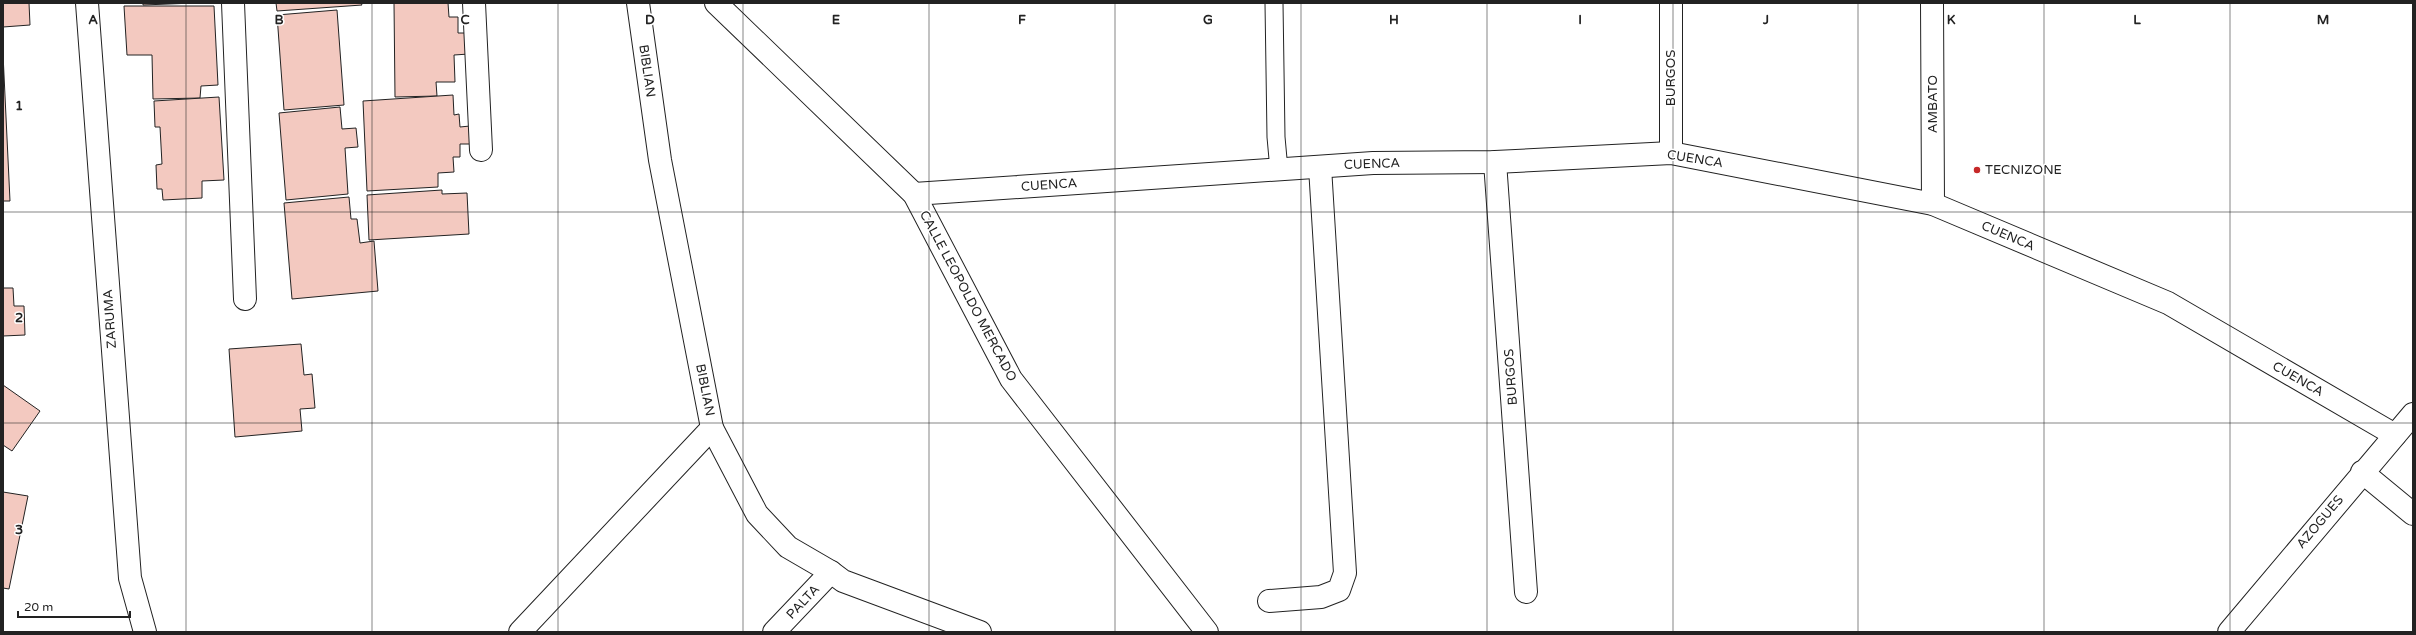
<svg xmlns="http://www.w3.org/2000/svg" width="2416" height="635" font-family="'Varela Round',sans-serif">
	<rect width="100%" height="100%" fill="#fff"/>
	<!-- building -->
	<g fill="#f3c9c0" stroke="#222">
		<path d="M3 3H29L30 25 3 27Z"/>
		<path d="M143 3H194L143 5Z"/>
		<path d="M276 3H361L362 5 277 11Z"/>
		<path d="M394 3H448L449 17H458V33H469V54L454 55 455 82H436L437 96 395 97Z"/>
		<path d="M124 6H214L218 85 201 86 200 98 153 99 152 55H127Z"/>
		<path d="M337 10 344 105 284 110 277 15Z"/>
		<path d="M3 54 10 201H3Z"/>
		<path d="M453 95 454 115 459 114 460 127 470 126 472 144H460V157H453L454 172 438 173V187L367 191 363 101Z"/>
		<path d="M219 97 224 180 202 181V198L163 200 162 189H157L156 165 162 164 160 127H155L154 101Z"/>
		<path d="M340 107 342 129 356 128 358 147 345 148 348 194 286 200 279 113Z"/>
		<path d="M442 190V194L467 193 469 234 369 240 367 195Z"/>
		<path d="M349 197 351 219H357L360 243 374 241 378 291 292 299 284 203Z"/>
		<path d="M3 288H13L14 306H24L25 335 3 336Z"/>
		<path d="M301 344 304 375 312 374 315 408 300 409 302 431 235 437 229 349Z"/>
		<path d="M3 385 40 411 12 451 3 445Z"/>
		<path d="M3 492 28 496 9 589 3 588Z"/>
	</g>
	<g fill="none" stroke-linecap="round" stroke-linejoin="round">
		<defs>
			<path id="service" d="M1274 3 1276 137 1279 170"/>
			<g id="minor">
				<path d="M87 3 130 578 145 632"/>
				<path d="M233 3 245 299"/>
				<path d="M474 3 481 150"/>
				<path d="M638 3 660 160 712 428 757 514 788 547 831 572 843 581 980 632"/>
				<path d="M716 3 914 194 1011 379 1207 632"/>
				<path d="M1671 3V153"/>
				<path d="M1932 3 1933 204"/>
				<path d="M1495 162 1526 592"/>
				<path d="M914 194 1373 163 1495 162 1671 153 1933 204 2168 303 2395 435"/>
				<path d="M2362 472 2413 514"/>
				<path d="M1269 601 1321 597 1339 590 1345 573 1320 167"/>
				<path d="M520 632 712 428"/>
				<path d="M774 632 831 572"/>
				<path d="M2229 632 2413 414"/>
			</g>
		</defs>
		<!-- service casing -->
		<use href="#service" stroke="#222" stroke-width="19"/>
		<!-- minor casing -->
		<use href="#minor" stroke="#222" stroke-width="24"/>
		<!-- service -->
		<use href="#service" stroke="#fff" stroke-width="17"/>
		<!-- minor -->
		<use href="#minor" stroke="#fff" stroke-width="22"/>
	</g>
	<!-- grid -->
	<path fill="none" stroke="#222" stroke-width="1" stroke-opacity="0.55" d="M186 3V632M372 3V632M558 3V632M743 3V632M929 3V632M1115 3V632M1301 3V632M1487 3V632M1673 3V632M1858 3V632M2044 3V632M2230 3V632M3 212H2413M3 423H2413"/>
	<!-- markers -->
	<circle fill="#c62828" stroke="#fff" stroke-width="1.5" cx="1977" cy="170" r="4"/>
	<g text-anchor="middle" dominant-baseline="central" stroke-width="3" stroke-linejoin="round" paint-order="stroke">
		<!-- street labels -->
		<g font-size="13" fill="#222" stroke="#fff">
			<text transform="translate(647 71) rotate(82)">BIBLIAN</text>
			<text transform="translate(1671 78) rotate(-90)">BURGOS</text>
			<text transform="translate(1933 104) rotate(-90)">AMBATO</text>
			<text transform="translate(1695 159) rotate(9)">CUENCA</text>
			<text transform="translate(1372 164) rotate(-2)">CUENCA</text>
			<text transform="translate(1049 185) rotate(-4)">CUENCA</text>
			<text transform="translate(2008 236) rotate(23)">CUENCA</text>
			<text transform="translate(968 296) rotate(62)">CALLE LEOPOLDO MERCADO</text>
			<text transform="translate(110 319) rotate(-94)">ZARUMA</text>
			<text transform="translate(1511 377) rotate(-94)">BURGOS</text>
			<text transform="translate(2298 379) rotate(30)">CUENCA</text>
			<text transform="translate(705 390) rotate(79)">BIBLIAN</text>
			<text transform="translate(2320 522) rotate(-50)">AZOGUES</text>
			<text transform="translate(803 602) rotate(-47)">PALTA</text>
		</g>
		<!-- poi labels -->
		<g font-size="13" fill="#222" stroke="#fff" text-anchor="start">
			<text x="1985" y="170">TECNIZONE</text>
		</g>
	</g>
	<g font-size="13" text-anchor="middle" font-weight="bold" fill="#222" stroke="#fff" stroke-width="3" stroke-linejoin="round" paint-order="stroke">
		<text x="93" y="24">A</text>
		<text x="279" y="24">B</text>
		<text x="465" y="24">C</text>
		<text x="650" y="24">D</text>
		<text x="836" y="24">E</text>
		<text x="1022" y="24">F</text>
		<text x="1208" y="24">G</text>
		<text x="1394" y="24">H</text>
		<text x="1580" y="24">I</text>
		<text x="1766" y="24">J</text>
		<text x="1951" y="24">K</text>
		<text x="2137" y="24">L</text>
		<text x="2323" y="24">M</text>
		<text x="19" y="110">1</text>
		<text x="19" y="322">2</text>
		<text x="19" y="534">3</text>
	</g>
	<!-- border -->
	<rect width="2416" height="635" fill="none" stroke="#222222" stroke-width="8"/>
	<!-- scale -->
	<path d="M18 611v6h112v-6" fill="none" stroke="#222222" stroke-width="2"/>
	<text x="24" y="611" font-size="12" fill="#222222" stroke="#ffffff" stroke-width="3" paint-order="stroke">20 m</text>
</svg>
